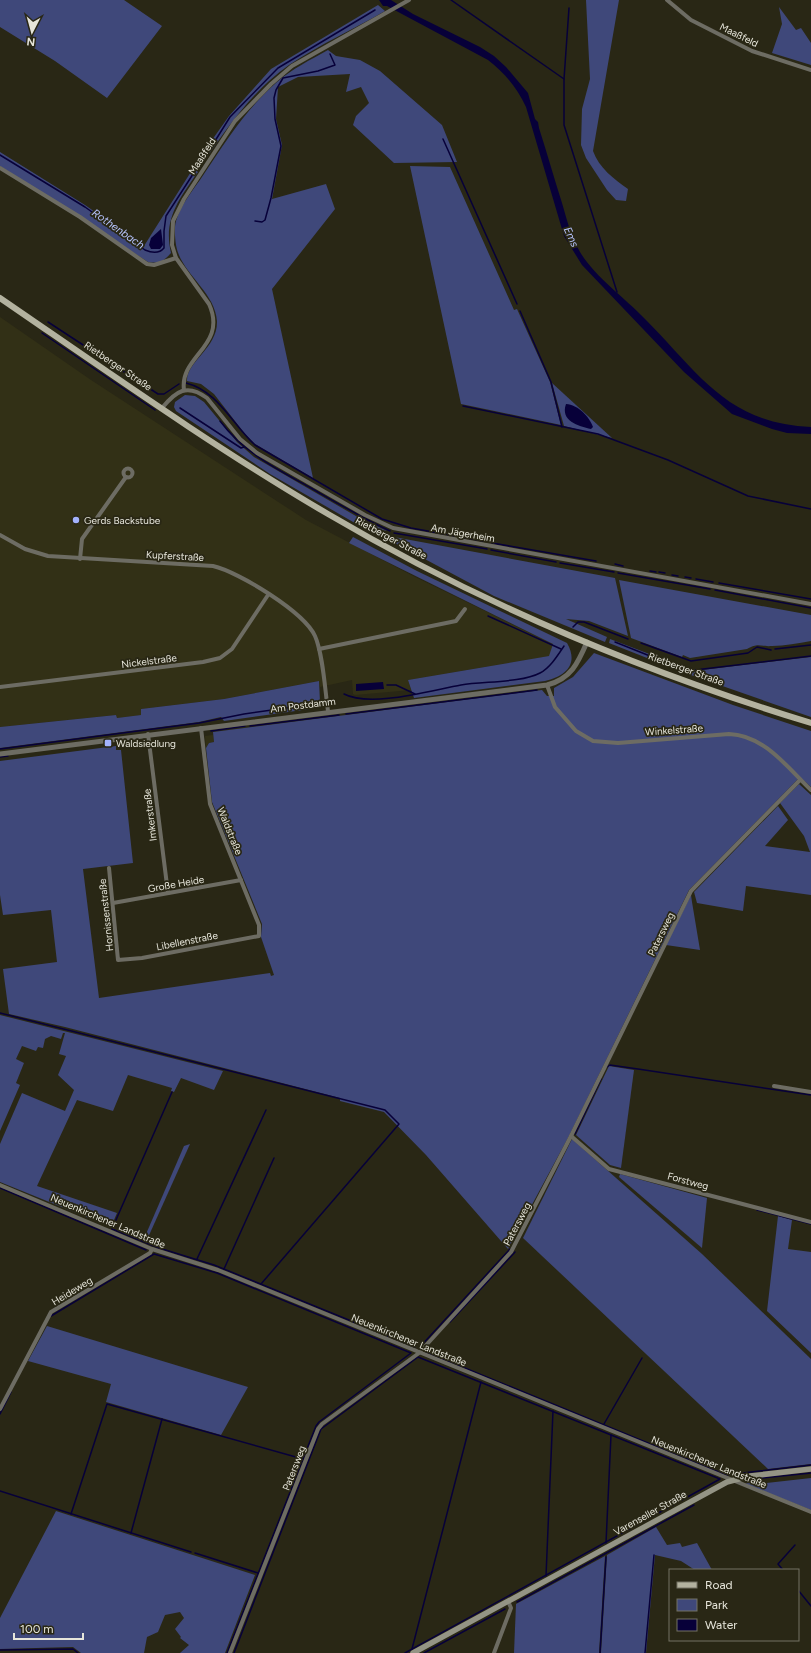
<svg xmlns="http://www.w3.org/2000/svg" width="811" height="1653" font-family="Figtree,sans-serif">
	<rect width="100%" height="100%" fill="#292715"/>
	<!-- built -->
	<g fill="#323016">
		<path d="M0 317 91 380 306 520 415 577 553 644 550 656 408 680 411 690 355 695 353 694 352 680 320 687 319 681 224 699 141 709 142 715 117 718 116 715 0 727Z"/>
		<path d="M213 735 214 742 209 743 206 748 205 736Z"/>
	</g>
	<!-- green -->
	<g fill="#3f487a">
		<path d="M0 0H124L162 26 107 98 55 61 0 27Z"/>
		<path d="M586 0H619L593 151C599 168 614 179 628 189L626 201 616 200 607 190 586 158 581 145 582 109 590 79Z"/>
		<path d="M378 5 385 11C354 29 319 45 289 65 252 91 226 129 201 166L195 164 229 116 271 69Z"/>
		<path d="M779 7 796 30 801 28 811 43V65L772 53 782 24Z"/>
		<path d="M328 50 336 56 360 60 380 71 442 125 457 162 394 163 353 125 356 116 369 103 361 87 346 92 350 74 298 77 278 87 276 119 282 145 272 199 326 184 335 209 272 289 313 478 255 444 245 434 214 394 201 384 187 381C186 362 218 348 217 321 215 291 181 274 176 245 175 238 174 228 176 221 181 204 194 189 204 174 226 141 247 108 277 82 292 69 310 60 328 50Z"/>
		<path d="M0 152 85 205 144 246 194 167 198 172C179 199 163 219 171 253 164 261 159 264 148 262L0 166Z"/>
		<path d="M410 166 450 167 514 310 517 309 550 382 561 425 461 404Z"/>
		<path d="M552 383 612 438 564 426Z"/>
		<path d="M185 395 195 396 204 402 237 442 254 457 361 519 387 531 360 526 270 474 176 411 174 407 175 402Z"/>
		<path d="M378 534 615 578 628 636 589 621 566 619 607 637 605 642 494 596Z"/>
		<path d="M353 537 417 571 567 643C579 664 566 676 545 681L414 698 408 680 549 656 553 644 349 543Z"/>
		<path d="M619 580 811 615V641C798 643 785 646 772 646 760 647 759 642 747 649L690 658 683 655 682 657 631 638Z"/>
		<path d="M610 639 694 671 811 657V717L685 673 609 643Z"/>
		<path d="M594 653 733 705 811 731V787L800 777 689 890 569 1136 508 1249 426 1155 384 1112 340 1101V1098L65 1027 9 1014 3 969 57 962 51 910 3 915 0 895V761L116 746V750H121L133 863 83 869 99 998 270 973 271 976 274 975 261 937 262 924 212 802 206 748 209 743 214 742 213 732 542 690 547 696H554V688L573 677Z"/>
		<path d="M319 681 320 702 317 708 224 721 221 717 199 722 0 748V727L116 715 117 718 141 715V709L224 699Z"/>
		<path d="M799 784 811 795V895L746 886 743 911 697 903 694 892 778 806 788 820 765 846 810 852 804 836 780 803Z"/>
		<path d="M691 895 692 902 700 950 666 945Z"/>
		<path d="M0 1015 223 1071 214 1090 181 1078 174 1092 171 1091 172 1088 128 1075 113 1111 77 1100 37 1186 117 1213 111 1227 0 1182V1144L22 1093 65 1111 74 1090 58 1075 66 1056 59 1054 65 1033H63L61 1039 51 1036 45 1039 43 1048 38 1047 36 1051 22 1046 16 1059 24 1063 16 1083 20 1085 0 1131Z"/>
		<path d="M609 1066 634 1070 621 1168 610 1165 576 1135Z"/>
		<path d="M572 1139 702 1254 811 1359V1464L768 1469 523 1238Z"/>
		<path d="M190 1144 146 1242 143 1241 184 1146Z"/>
		<path d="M620 1174 707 1198 702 1248 619 1177Z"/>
		<path d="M778 1216 792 1220 788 1249 811 1252V1353L767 1311Z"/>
		<path d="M47 1326 248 1387 221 1435 106 1402 111 1384 28 1361Z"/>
		<path d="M811 1478V1510L746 1484 749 1481 758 1484Z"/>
		<path d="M56 1511 255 1575 225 1653H180L189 1645 180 1638 181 1637 175 1629 184 1618 180 1612 165 1615 158 1632 147 1637 144 1653H81L73 1647 0 1649V1618Z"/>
		<path d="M656 1527 667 1545 680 1543 682 1547 697 1543 712 1570H695L681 1561 655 1555 646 1653H601L607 1555Z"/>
		<path d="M605 1556 599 1653H514L516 1604Z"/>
	</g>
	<!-- water -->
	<g fill="#070039">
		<path d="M379 0H391L413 14 480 47 494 56 506 67 528 93 535 119 538 122 539 128C547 153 554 178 562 203 567 220 571 237 580 252 595 277 624 297 645 319 699 373 726 423 811 427V434L787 433 772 429 732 414 684 372 582 265 564 236 526 107C517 88 505 73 488 60L387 6H383Z"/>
		<path d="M161 229 163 245 160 249H151L149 245 151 238Z"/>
		<path d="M566 404C578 405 589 416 593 427L591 429C578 426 560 421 566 404Z"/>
		<path d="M383 682 384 689 356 691V684Z"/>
	</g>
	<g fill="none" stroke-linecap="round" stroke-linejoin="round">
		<!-- stream -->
		<g stroke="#070039" stroke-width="1.5">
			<path d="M451 0 564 79"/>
			<path d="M569 8 564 79V125L617 292"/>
			<path d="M443 139 517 304"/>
			<path d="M0 155 85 207 145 250C152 253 159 254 164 248V231L166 216 195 171"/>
			<path d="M200 165 230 117 278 68 375 10"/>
			<path d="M255 221 262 222 265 220 271 198 281 146 275 119 274 98 276 90 283 78 318 71 335 65 330 54"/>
			<path d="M520 311 551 382 562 427"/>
			<path d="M48 322 158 394H164L179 384"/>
			<path d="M42 333 155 410"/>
			<path d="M186 383C218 391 232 424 255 445L382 519 411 528 483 541"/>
			<path d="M463 406 598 434 668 460 748 496 811 509"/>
			<path d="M180 408 241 448 244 447"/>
			<path d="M220 421C244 453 277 469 311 488 337 503 362 518 390 531"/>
			<path d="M394 533 487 549"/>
			<path d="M492 543 596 561"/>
			<path d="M491 550 556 562"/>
			<path d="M560 563 614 572"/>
			<path d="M615 564 623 566"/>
			<path d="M650 571 656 572"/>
			<path d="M659 572 665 573"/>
			<path d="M618 573 710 589"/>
			<path d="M672 575 678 576"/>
			<path d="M685 577 691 578"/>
			<path d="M696 579 713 582"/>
			<path d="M719 583 811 599"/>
			<path d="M715 590 811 608"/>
			<path d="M488 616 561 649"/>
			<path d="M573 627 578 622H584L628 639"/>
			<path d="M615 642 685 670H695L811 656"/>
			<path d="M641 643 691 661 748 653 757 647 771 650"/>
			<path d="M775 649 811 645"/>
			<path d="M387 685H396L415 694"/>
			<path d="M344 694C371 708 432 690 461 685 483 681 521 683 540 673 550 668 558 655 564 646"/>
			<path d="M346 714 537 690"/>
			<path d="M250 726 339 715"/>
			<path d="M211 731 245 726"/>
			<path d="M0 749 199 723 244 714 315 704"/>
			<path d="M0 757 8 756"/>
			<path d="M0 1013 385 1110 399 1124 261 1284"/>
			<path d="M607 1067 610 1065 638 1069 811 1095"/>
			<path d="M172 1092 112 1229 159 1248 214 1265 415 1347"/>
			<path d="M575 1134 601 1079"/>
			<path d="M0 1188 146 1250"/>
			<path d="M757 1210 811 1224"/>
			<path d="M197 1259 266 1110"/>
			<path d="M224 1269 274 1158"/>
			<path d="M51 1316 154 1254 217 1273 411 1353 319 1422 316 1426 227 1653"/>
			<path d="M450 1322 515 1252"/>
			<path d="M419 1348 510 1249"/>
			<path d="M426 1352 726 1475 811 1465"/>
			<path d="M0 1414 11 1392"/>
			<path d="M604 1424 642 1358"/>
			<path d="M753 1479 811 1473"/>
			<path d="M0 1491 191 1552"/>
			<path d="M71 1514 107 1404 303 1459"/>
			<path d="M131 1533 162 1419"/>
			<path d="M606 1543 611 1435"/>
			<path d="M195 1553 258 1573"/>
			<path d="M783 1570 778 1564 795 1545"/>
			<path d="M546 1576 553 1411"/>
			<path d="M798 1590 811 1606"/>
			<path d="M517 1602 694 1505"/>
			<path d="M412 1649 481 1382"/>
			<path d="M0 1650 73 1649 78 1653"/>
			<path d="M234 1653 321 1429 418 1357 720 1479 405 1653"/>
			<path d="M424 1653 505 1609"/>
			<path d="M600 1653 606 1557"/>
			<path d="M645 1653 654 1555"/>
		</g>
		<!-- minor -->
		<g stroke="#6d6c63" stroke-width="4">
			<path d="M667 0 691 20 752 51 811 70"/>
			<path d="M0 168 80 217 147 264 154 265 176 258"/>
			<path d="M184 390C179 356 228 346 209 304L176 258 172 245 173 221 184 199 235 121 271 84 292 66 409 0"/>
			<path d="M162 408C176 391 187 383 207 398L240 439 257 453 365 515 393 528 811 604"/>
			<circle cx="128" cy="473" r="4.5"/>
			<path d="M0 535 25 549 48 556 213 566C239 572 304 612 315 636 323 654 325 690 328 711"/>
			<path d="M80 559 82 539 126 477"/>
			<path d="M319 649 456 621 465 609"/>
			<path d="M547 685 555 707 576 731 593 741 618 743 729 734C764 735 788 768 811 790"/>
			<path d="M0 687 203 662 220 658 232 649 268 595"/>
			<path d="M148 734 168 893"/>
			<path d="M109 868 118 960 142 958 259 936V925L210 804 201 728"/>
			<path d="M113 903 241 880"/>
			<path d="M774 1086 811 1092"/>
			<path d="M571 1136 609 1169 811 1222"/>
			<path d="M0 1185 152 1249 218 1270 811 1512"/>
			<path d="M0 1409 51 1312 150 1253 152 1249"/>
			<path d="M230 1653 318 1429 322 1424 419 1353 511 1252 571 1136 691 891 800 780"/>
			<path d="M494 1653 511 1608 508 1601"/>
		</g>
		<!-- tertiary -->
		<path stroke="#6d6c63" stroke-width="5" d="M0 754 547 685C571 679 578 663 587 642"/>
		<!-- secondary -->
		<path stroke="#949485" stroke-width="5.5" d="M413 1653 727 1482 750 1476 811 1469"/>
		<!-- primary -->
		<path stroke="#b3b29f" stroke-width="6" d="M0 298C108 372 215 448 328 514 479 603 644 672 811 723"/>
	</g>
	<!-- markers -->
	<g fill="#a3b2fd" stroke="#292715" stroke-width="1.5">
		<circle cx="76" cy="520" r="4"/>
		<rect x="104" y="739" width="8" height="8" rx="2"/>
	</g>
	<g text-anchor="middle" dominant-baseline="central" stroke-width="3.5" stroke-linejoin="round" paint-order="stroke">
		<!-- street labels -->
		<g font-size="10" fill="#e6e5da" stroke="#292715">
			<text transform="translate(739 35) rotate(26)">Maaßfeld</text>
			<text transform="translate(202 156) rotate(-57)">Maaßfeld</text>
			<text transform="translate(118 366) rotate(34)">Rietberger Straße</text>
			<text transform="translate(463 533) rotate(10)">Am Jägerheim</text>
			<text transform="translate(391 538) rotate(28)">Rietberger Straße</text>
			<text transform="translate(175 556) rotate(3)">Kupferstraße</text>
			<text transform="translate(149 661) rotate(-7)">Nickelstraße</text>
			<text transform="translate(686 669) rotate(20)">Rietberger Straße</text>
			<text transform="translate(303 705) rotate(-7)">Am Postdamm</text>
			<text transform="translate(674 730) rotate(-4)">Winkelstraße</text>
			<text transform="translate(150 815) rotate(-97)">Imkerstraße</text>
			<text transform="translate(230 831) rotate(68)">Waldstraße</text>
			<text transform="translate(176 884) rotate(-10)">Große Heide</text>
			<text transform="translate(106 915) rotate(-96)">Hornissenstraße</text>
			<text transform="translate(661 934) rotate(-64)">Patersweg</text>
			<text transform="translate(187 941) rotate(-11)">Libellenstraße</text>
			<text transform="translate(688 1181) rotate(15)">Forstweg</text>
			<text transform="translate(108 1221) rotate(23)">Neuenkirchener Landstraße</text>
			<text transform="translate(517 1224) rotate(-62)">Patersweg</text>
			<text transform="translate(72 1291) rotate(-31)">Heideweg</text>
			<text transform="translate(409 1340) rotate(22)">Neuenkirchener Landstraße</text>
			<text transform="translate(709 1462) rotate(22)">Neuenkirchener Landstraße</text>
			<text transform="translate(294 1468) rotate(-69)">Patersweg</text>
			<text transform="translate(650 1513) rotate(-29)">Varenseller Straße</text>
		</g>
		<!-- poi labels -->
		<g font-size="10" fill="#e6e5da" stroke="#292715" text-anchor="start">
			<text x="84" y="520">Gerds Backstube</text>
			<text x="116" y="743">Waldsiedlung</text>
		</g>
		<!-- water labels -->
		<g font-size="11" font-style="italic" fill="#b5c2fb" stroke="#292715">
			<text transform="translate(118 229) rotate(35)">Rothenbach</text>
			<text transform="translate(571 237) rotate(65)">Ems</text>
		</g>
	</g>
	<!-- legend -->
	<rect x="669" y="1569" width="130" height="72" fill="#292715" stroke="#757364"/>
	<rect x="677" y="1582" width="20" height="6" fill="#b3b29f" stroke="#757364"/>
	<text x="705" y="1589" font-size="12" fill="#e6e5da">Road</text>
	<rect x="677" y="1599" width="20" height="12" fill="#3f487a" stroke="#757364"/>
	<text x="705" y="1609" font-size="12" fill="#e6e5da">Park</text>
	<rect x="677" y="1619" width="20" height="12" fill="#070039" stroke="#757364"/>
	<text x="705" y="1629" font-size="12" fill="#e6e5da">Water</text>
	<!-- north arrow -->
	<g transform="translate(32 32) rotate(186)" stroke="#292715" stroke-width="3" paint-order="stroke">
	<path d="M0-3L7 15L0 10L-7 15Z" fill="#e6e5da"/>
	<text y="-6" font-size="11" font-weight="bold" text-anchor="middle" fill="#e6e5da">N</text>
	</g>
	<!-- scale -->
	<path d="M14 1633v6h69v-6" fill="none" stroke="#e6e5da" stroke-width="2"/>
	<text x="20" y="1633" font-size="12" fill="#e6e5da" stroke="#292715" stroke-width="3" paint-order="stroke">100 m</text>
</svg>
